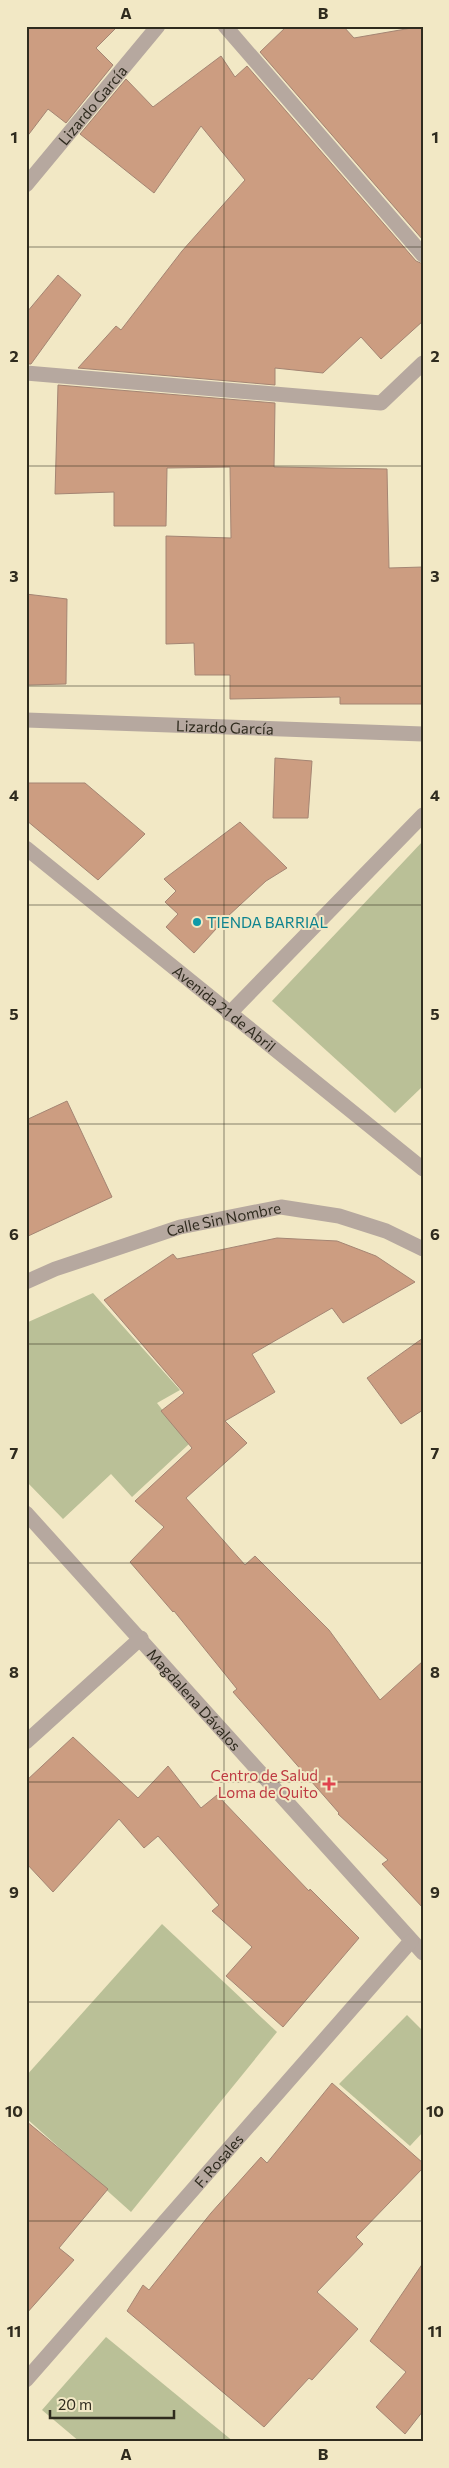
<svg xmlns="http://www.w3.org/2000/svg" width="449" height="2468" font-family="Commissioner,sans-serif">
	<rect width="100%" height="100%" fill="#f2e8c5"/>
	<!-- green -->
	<g fill="#bac097">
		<path d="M423 841V1086L395 1113 272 1001Z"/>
		<path d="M93 1293 180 1390 157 1403 189 1444 132 1497 111 1474 63 1519 26 1481V1323Z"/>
		<path d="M162 1924 277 2032 131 2212 26 2118V2076Z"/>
		<path d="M407 2015 423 2031V2132L410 2146 339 2084Z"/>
		<path d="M106 2337 234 2442H80L42 2410Z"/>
	</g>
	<!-- building -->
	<g fill="#cc9d81" stroke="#a48573">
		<path d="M26 26H118L96 48 113 65 66 123 48 109 26 138Z"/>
		<path d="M287 26H343L354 38 423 26V240L260 52Z"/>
		<path d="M221 56 235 77 247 66 416 261 423 264V321L381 359 361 337 323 373 275 368V385L78 368 116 326 121 330 182 251 245 180 201 126 154 193 80 134 126 79 153 107Z"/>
		<path d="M58 275 81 295 31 364H26L27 312Z"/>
		<path d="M58 385 275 403 274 467 387 469 389 568 423 567V704H340V697L230 699V675H195L194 643 166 644V536L231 538 230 467 167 468 166 526H114V492L55 494Z"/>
		<path d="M26 594 67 599 66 684 26 685Z"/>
		<path d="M275 758 312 761 308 818H273Z"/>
		<path d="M26 783H85L145 834 98 880 26 820Z"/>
		<path d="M240 822 287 868 266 881 227 917 194 953 166 927 178 914 165 902 176 891 164 879Z"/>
		<path d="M67 1101 112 1197 26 1237V1120Z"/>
		<path d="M277 1238 337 1241 376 1256 415 1282 343 1323 332 1308 252 1354 275 1392 225 1421 247 1443 186 1498 245 1565 255 1556 329 1630 380 1700 423 1661V1908L382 1864 388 1860 338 1814 339 1813 233 1692 237 1689 174 1611 173 1612 130 1562 164 1527 135 1501 192 1448 161 1411 184 1393 104 1300 173 1254 177 1259Z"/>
		<path d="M423 1338V1410L401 1424 367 1378Z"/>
		<path d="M73 1737 138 1798 168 1766 201 1808 217 1795 309 1891 310 1889 359 1938 283 2027 226 1976 252 1947 212 1911 219 1905 158 1836 144 1848 119 1819 53 1892 26 1863V1781Z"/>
		<path d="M332 2083 423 2163V2168L356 2237 363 2244 317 2292 358 2329 312 2380 309 2378 264 2427 127 2311 143 2285 149 2290 211 2213 261 2157 267 2163Z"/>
		<path d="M26 2121 108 2189 59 2248 74 2260 26 2314Z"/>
		<path d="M423 2263V2411L405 2434 376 2407 406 2372 370 2341Z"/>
	</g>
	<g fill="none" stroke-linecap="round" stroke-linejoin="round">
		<!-- street -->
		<g stroke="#b6a89f" stroke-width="15">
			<path d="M225 26 423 255"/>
			<path id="s1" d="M26 185 158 26"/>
			<path d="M26 373 381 403 423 363"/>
			<path id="s2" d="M26 720 423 734"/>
			<path id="s3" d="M26 848 423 1169"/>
			<path d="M229 1014 423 815"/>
			<path id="s4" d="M26 1282 55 1269 180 1227 281 1207 339 1216 386 1231 423 1249"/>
			<path id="s5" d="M26 1513 423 1953"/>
			<path d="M26 1742 141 1638"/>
			<path id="s6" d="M26 2380 411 1941"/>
		</g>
	</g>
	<!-- grid -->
	<path fill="none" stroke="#2f2b1e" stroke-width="1" stroke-opacity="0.55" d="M224 26V2442M26 247H423M26 466H423M26 686H423M26 905H423M26 1124H423M26 1344H423M26 1563H423M26 1782H423M26 2002H423M26 2221H423"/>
	<!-- markers -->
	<circle fill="#0f9aa8" stroke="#f2e8c5" stroke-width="2" cx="197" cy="922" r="5"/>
	<path fill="#e0444e" stroke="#f2e8c5" stroke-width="2" d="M326.5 1776.5h5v5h5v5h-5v5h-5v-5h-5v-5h5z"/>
	<g text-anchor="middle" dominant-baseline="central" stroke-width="4" stroke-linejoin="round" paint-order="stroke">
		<!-- street labels -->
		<g font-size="15" fill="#2f2b1e" stroke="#f2e8c5">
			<text stroke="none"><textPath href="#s1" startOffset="104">Lizardo García</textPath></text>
			<text stroke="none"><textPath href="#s2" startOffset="199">Lizardo García</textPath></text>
			<text stroke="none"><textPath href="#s3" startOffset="255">Avenida 21 de Abril</textPath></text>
			<text stroke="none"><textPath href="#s4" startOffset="208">Calle Sin Nombre</textPath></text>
			<text stroke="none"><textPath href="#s5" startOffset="251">Magdalena Dávalos</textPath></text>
			<text stroke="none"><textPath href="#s6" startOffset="292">F. Rosales</textPath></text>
		</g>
		<!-- culture labels -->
		<g font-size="15" fill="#0d838f" stroke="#f2e8c5" text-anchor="start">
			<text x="207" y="922">TIENDA BARRIAL</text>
		</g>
		<!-- health labels -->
		<g font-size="15" fill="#be3a42" stroke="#f2e8c5" text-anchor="end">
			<text x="318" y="1775">Centro de Salud<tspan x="318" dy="17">Loma de Quito</tspan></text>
		</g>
	</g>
	<!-- border -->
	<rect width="449" height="2468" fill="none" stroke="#f2e8c5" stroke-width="55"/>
	<!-- scale -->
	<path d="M50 2410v8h124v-8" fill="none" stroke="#2f2b1e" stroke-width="2.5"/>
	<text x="58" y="2410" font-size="15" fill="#2f2b1e" stroke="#f2e8c5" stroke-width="4" paint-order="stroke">20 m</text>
	<rect x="28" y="28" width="394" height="2412" fill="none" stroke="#2f2b1e" stroke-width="2"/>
	<g font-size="16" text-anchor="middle" font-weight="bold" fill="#2f2b1e">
		<text x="126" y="19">A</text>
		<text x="323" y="19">B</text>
		<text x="14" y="143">1</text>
		<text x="435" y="143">1</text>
		<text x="14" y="362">2</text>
		<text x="435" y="362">2</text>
		<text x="14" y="582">3</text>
		<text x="435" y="582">3</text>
		<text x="14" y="801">4</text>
		<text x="435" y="801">4</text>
		<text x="14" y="1020">5</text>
		<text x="435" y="1020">5</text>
		<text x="14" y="1240">6</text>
		<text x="435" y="1240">6</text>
		<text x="14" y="1459">7</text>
		<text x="435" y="1459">7</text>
		<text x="14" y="1678">8</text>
		<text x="435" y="1678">8</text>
		<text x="14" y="1898">9</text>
		<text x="435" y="1898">9</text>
		<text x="14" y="2117">10</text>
		<text x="435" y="2117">10</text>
		<text x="14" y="2337">11</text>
		<text x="435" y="2337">11</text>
		<text x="126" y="2460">A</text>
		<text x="323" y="2460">B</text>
	</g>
</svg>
